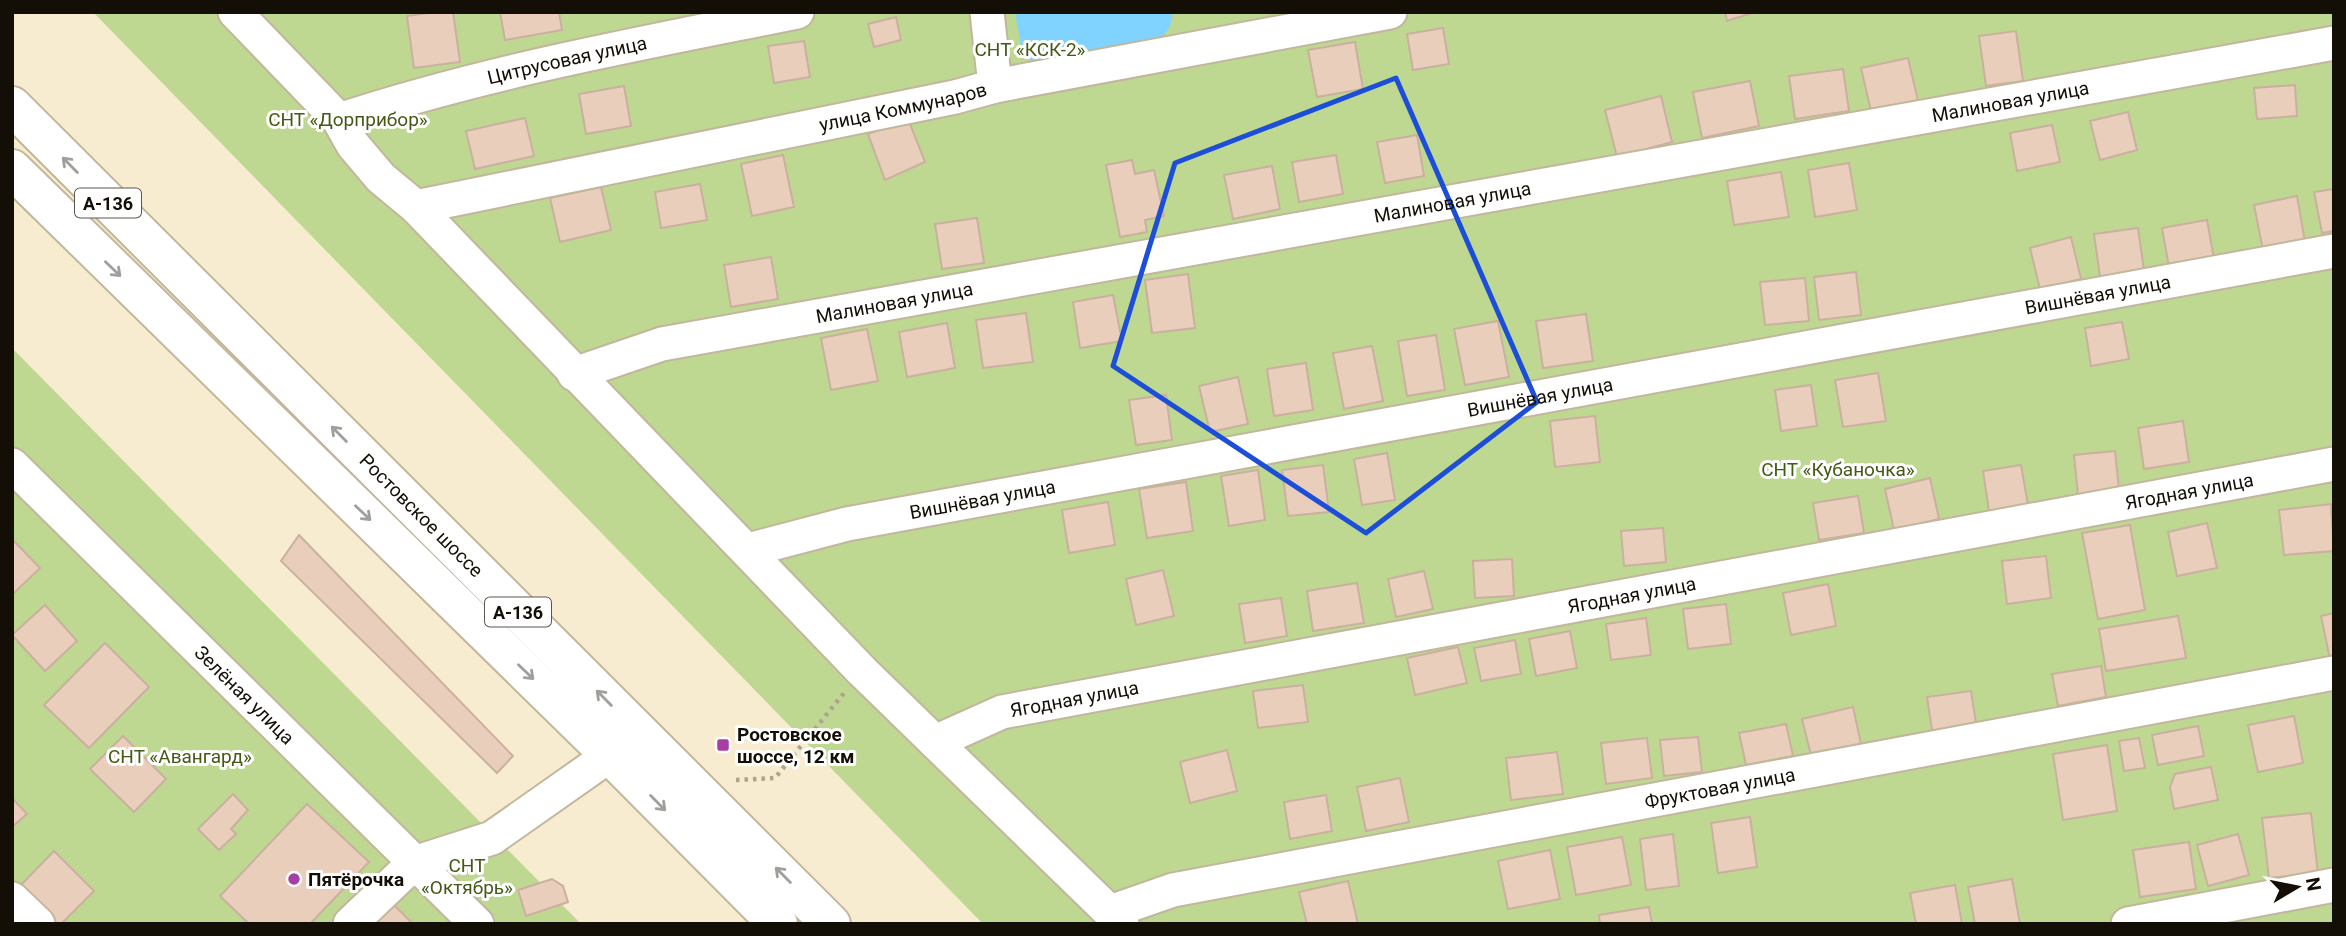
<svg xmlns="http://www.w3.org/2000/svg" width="2346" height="936" font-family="Roboto,sans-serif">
	<rect width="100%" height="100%" fill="#f8ecd0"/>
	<!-- green -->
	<g fill="#bed891">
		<path d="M93 12H2334V924H983Z"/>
		<path d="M12 348 581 924H12Z"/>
	</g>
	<!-- water -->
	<path fill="#80d3fe" d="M1015 12H1172C1175 38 1138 58 1115 55 1110 54 1104 49 1100 47L1071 59 1032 63 1022 51Z"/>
	<!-- building -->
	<g fill="#e9cebc" stroke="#cab09e" stroke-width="2">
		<path d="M436 12H453L460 62 414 68 407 16Z"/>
		<path d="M500 12H559L562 30 505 40Z"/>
		<path d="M1725 12H1755L1727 21Z"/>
		<path d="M896 17 901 40 874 47 868 24Z"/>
		<path d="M1443 28 1449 64 1413 70 1407 34Z"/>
		<path d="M2016 31 2023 81 1986 86 1979 36Z"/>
		<path d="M804 41 810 77 774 83 768 46Z"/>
		<path d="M1355 42 1363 89 1317 97 1308 50Z"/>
		<path d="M1908 58 1918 101 1871 111 1861 68Z"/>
		<path d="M1843 69 1849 111 1795 119 1789 76Z"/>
		<path d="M1750 81 1759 126 1702 138 1693 92Z"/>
		<path d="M2295 85 2297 116 2257 119 2254 88Z"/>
		<path d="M624 86 631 126 586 134 579 94Z"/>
		<path d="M1661 96 1672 142 1617 157 1605 110Z"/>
		<path d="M2128 112 2137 150 2100 160 2090 121Z"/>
		<path d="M525 118 534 156 475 169 466 131Z"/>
		<path d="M908 119 925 162 885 180 868 134Z"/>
		<path d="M2052 125 2060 162 2017 171 2010 133Z"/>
		<path d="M1417 135 1424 176 1385 183 1377 142Z"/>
		<path d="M783 155 794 207 752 216 741 164Z"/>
		<path d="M1336 155 1343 194 1299 202 1292 162Z"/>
		<path d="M1132 160 1135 174 1154 170 1164 216 1145 220 1147 232 1120 237 1106 165Z"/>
		<path d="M1849 163 1857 210 1815 217 1808 170Z"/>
		<path d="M1272 166 1280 209 1233 219 1224 175Z"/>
		<path d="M1781 172 1789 217 1734 225 1727 181Z"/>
		<path d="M700 184 707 220 661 228 655 192Z"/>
		<path d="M601 187 611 230 560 242 550 198Z"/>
		<path d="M2334 189V231L2322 233 2314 192Z"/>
		<path d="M2297 196 2305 242 2263 250 2254 205Z"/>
		<path d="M977 218 984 263 942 269 935 224Z"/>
		<path d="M2207 220 2214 259 2169 267 2162 228Z"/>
		<path d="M2138 228 2144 271 2100 277 2094 234Z"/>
		<path d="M2071 237 2081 279 2040 289 2030 248Z"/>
		<path d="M771 257 778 299 731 307 724 265Z"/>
		<path d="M1856 272 1861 315 1819 320 1814 277Z"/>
		<path d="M1188 274 1195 328 1152 333 1145 280Z"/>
		<path d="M1805 278 1809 321 1765 325 1760 282Z"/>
		<path d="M1113 295 1122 341 1080 348 1073 302Z"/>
		<path d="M1026 313 1033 362 983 368 976 320Z"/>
		<path d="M1586 314 1593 361 1543 368 1536 321Z"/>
		<path d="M1498 321 1509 377 1465 385 1454 329Z"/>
		<path d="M2122 322 2129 359 2091 366 2085 328Z"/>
		<path d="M947 323 955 368 907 377 899 332Z"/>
		<path d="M867 329 878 381 831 390 821 338Z"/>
		<path d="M1436 335 1445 390 1407 396 1398 341Z"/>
		<path d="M1372 346 1383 401 1344 409 1333 353Z"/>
		<path d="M1306 363 1313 410 1274 416 1267 369Z"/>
		<path d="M1878 373 1886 421 1843 427 1835 380Z"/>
		<path d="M1238 377 1248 424 1210 432 1199 386Z"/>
		<path d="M1811 385 1817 426 1781 431 1775 390Z"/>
		<path d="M1166 395 1172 440 1136 445 1129 400Z"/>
		<path d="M1595 416 1600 462 1555 467 1550 421Z"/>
		<path d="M2183 421 2189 462 2144 469 2138 428Z"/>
		<path d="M2115 451 2119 490 2078 495 2074 455Z"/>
		<path d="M1387 453 1395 500 1362 505 1354 459Z"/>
		<path d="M1323 465 1329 512 1288 516 1282 470Z"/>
		<path d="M2021 465 2028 505 1989 511 1983 471Z"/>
		<path d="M1258 470 1265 520 1229 526 1221 476Z"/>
		<path d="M1930 478 1939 519 1894 530 1885 489Z"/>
		<path d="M1186 482 1193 531 1147 538 1139 489Z"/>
		<path d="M1858 496 1864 533 1819 540 1813 503Z"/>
		<path d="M1108 502 1115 545 1069 553 1062 510Z"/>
		<path d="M2331 504 2334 551 2284 555 2279 510Z"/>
		<path d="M2207 523 2217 568 2177 576 2168 532Z"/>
		<path d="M2130 525 2145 610 2098 619 2082 533Z"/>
		<path d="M1663 528 1666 562 1624 566 1621 531Z"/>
		<path d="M299 535 513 756 497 773 281 561Z"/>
		<path d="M12 539 40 568 12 595Z"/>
		<path d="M2046 556 2051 598 2007 604 2002 561Z"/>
		<path d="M1512 559 1514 596 1475 598 1473 561Z"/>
		<path d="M1163 570 1174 616 1136 625 1126 579Z"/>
		<path d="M1424 571 1433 609 1396 617 1388 579Z"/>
		<path d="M1357 583 1364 623 1313 631 1307 591Z"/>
		<path d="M1828 584 1836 626 1791 635 1783 593Z"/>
		<path d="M1281 598 1287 636 1245 643 1239 604Z"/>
		<path d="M1726 604 1731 644 1688 649 1683 609Z"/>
		<path d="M45 605 77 641 45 671 12 635Z"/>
		<path d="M2334 613V658L2330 659 2321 616Z"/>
		<path d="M2178 616 2186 658 2106 671 2099 629Z"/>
		<path d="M1646 618 1651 655 1611 660 1606 624Z"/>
		<path d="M1570 631 1577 668 1536 676 1529 639Z"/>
		<path d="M1515 640 1521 674 1481 681 1474 648Z"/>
		<path d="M105 643 149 687 89 748 44 705Z"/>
		<path d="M1458 647 1467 683 1415 695 1407 658Z"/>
		<path d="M2101 666 2106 697 2058 706 2052 674Z"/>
		<path d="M1303 685 1308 722 1258 728 1253 691Z"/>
		<path d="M1971 691 1977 730 1933 737 1927 697Z"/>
		<path d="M1853 707 1861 744 1811 755 1802 719Z"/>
		<path d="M2294 716 2303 763 2258 772 2248 725Z"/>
		<path d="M1786 724 1793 756 1746 765 1739 733Z"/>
		<path d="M2198 726 2204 756 2158 765 2152 735Z"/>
		<path d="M123 736 166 779 134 812 90 769Z"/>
		<path d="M1698 737 1702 772 1664 776 1660 740Z"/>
		<path d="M1647 738 1652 778 1606 784 1601 743Z"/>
		<path d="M2139 738 2145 768 2124 771 2119 741Z"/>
		<path d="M2107 745 2117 811 2063 820 2053 754Z"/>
		<path d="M1227 750 1237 791 1190 803 1180 762Z"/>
		<path d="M1557 752 1563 794 1511 800 1506 758Z"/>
		<path d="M2211 767 2218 800 2174 809 2170 787 2175 774Z"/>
		<path d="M1400 778 1409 822 1366 831 1357 787Z"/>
		<path d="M233 794 248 810 231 829 236 834 219 850 198 829Z"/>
		<path d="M1326 795 1332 831 1290 839 1284 802Z"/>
		<path d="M12 798 27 814 12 827Z"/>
		<path d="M307 804 369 862 310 924H249L220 896Z"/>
		<path d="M2311 813 2318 873 2269 878 2262 818Z"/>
		<path d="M1750 817 1757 867 1718 873 1711 823Z"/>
		<path d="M1673 834 1679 886 1646 890 1640 839Z"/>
		<path d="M2238 834 2249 875 2208 886 2197 845Z"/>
		<path d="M1622 837 1631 885 1576 895 1567 847Z"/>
		<path d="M2189 842 2196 889 2140 897 2133 850Z"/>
		<path d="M1550 850 1560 899 1508 909 1498 861Z"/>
		<path d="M54 851 94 891 61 924H52L17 889Z"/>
		<path d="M552 879 563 886 568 902 526 916 518 890Z"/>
		<path d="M2012 879 2020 924H1975L1968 887Z"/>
		<path d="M1348 881 1358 924H1307L1299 892Z"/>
		<path d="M1955 885 1962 924H1916L1910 893Z"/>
		<path d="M393 904 413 924H374Z"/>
		<path d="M1649 907 1652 924H1600L1599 915Z"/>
	</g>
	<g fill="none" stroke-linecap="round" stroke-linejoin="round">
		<defs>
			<g id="minor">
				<path d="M235 12 339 120 353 145 381 178 416 207 862 671 1122 924"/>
				<path d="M987 12 995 86"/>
				<path id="s1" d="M339 120C488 71 643 43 797 12"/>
				<path id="s2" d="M416 207 955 97 995 86 1390 12"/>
				<path id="s3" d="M574 374 662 344 2334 43"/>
				<path id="s4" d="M12 465 477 924"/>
				<path id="s5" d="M748 550 847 524 2334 251"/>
				<path id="s6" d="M935 742 1002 712 2334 464"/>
				<path d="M12 899 38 924"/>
				<path id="s7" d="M1110 912 1173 890 2334 673"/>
				<path d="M350 924 414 863 492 838 610 755 628 736"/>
				<path d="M2128 924 2334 885"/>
			</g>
			<g id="trunk">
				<path id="s8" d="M12 106 831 924"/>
				<path d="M12 169 610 755 778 924"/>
			</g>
		</defs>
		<!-- minor casing -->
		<use href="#minor" stroke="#c2b79c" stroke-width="37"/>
		<!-- trunk casing -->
		<use href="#trunk" stroke="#c2b79c" stroke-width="42"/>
		<!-- path -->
		<path stroke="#aea48e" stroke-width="4.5" stroke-dasharray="3.5 5" stroke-linecap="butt" d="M736 780 775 778 844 693"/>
		<!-- minor -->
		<use href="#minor" stroke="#fff" stroke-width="33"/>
		<!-- trunk -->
		<use href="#trunk" stroke="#fff" stroke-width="38"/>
	</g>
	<!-- one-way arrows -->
	<defs><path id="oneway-shaft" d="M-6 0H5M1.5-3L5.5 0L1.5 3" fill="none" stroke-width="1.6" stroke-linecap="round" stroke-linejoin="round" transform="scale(1.75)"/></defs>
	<g stroke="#a19f9b">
		<use href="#oneway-shaft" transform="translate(70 165) rotate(-135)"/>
		<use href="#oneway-shaft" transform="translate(113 269) rotate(44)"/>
		<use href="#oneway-shaft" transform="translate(339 434) rotate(-135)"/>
		<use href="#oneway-shaft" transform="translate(363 513) rotate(44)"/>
		<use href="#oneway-shaft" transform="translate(526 672) rotate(44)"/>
		<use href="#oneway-shaft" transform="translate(604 698) rotate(-135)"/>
		<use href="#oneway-shaft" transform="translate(658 803) rotate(45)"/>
		<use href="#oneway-shaft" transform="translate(783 875) rotate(-135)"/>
	</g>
	<!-- marked area -->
	<path fill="none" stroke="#1d4ed8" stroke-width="5" stroke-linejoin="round" d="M1396 78 1537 402 1366 533 1113 366 1175 163Z"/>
	<!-- markers -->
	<g fill="#a53fa4" stroke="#fff" stroke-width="2.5">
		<rect x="716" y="738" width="14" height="14" rx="3.5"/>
		<circle cx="294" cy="879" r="7"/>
	</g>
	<g text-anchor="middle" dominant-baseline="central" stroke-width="6" stroke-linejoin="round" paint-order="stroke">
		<!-- shield labels -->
		<g fill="#fff" stroke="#5a5751" stroke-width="2">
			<rect x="75" y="188.5" width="66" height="29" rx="5"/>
			<rect x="485" y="597.5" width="66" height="29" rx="5"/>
		</g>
		<g font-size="18" font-weight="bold" fill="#130f06">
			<text x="108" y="203">А-136</text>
			<text x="518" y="612">А-136</text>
		</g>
		<!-- park labels -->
		<g font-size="19" fill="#455916" stroke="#fff">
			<text x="1030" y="49">СНТ «КСК-2»</text>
			<text x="348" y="119">СНТ «Дорприбор»</text>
			<text x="1838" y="469">СНТ «Кубаночка»</text>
			<text x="180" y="756">СНТ «Авангард»</text>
			<text x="467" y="865">СНТ<tspan x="467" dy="22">«Октябрь»</tspan></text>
		</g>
		<!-- street labels -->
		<g font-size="19" fill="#130f06" stroke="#fff">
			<text stroke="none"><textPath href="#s1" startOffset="236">Цитрусовая улица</textPath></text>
			<text stroke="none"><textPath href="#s3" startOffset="1463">Малиновая улица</textPath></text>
			<text stroke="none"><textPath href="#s2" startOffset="497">улица Коммунаров</textPath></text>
			<text stroke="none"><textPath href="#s3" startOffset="896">Малиновая улица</textPath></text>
			<text stroke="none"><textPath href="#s5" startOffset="1374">Вишнёвая улица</textPath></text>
			<text stroke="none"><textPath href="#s3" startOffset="329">Малиновая улица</textPath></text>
			<text stroke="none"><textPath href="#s5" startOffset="807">Вишнёвая улица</textPath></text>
			<text stroke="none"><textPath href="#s6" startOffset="1281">Ягодная улица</textPath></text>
			<text stroke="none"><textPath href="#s5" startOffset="240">Вишнёвая улица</textPath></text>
			<text stroke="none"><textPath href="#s8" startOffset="579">Ростовское шоссе</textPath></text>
			<text stroke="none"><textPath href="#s6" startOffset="714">Ягодная улица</textPath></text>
			<text stroke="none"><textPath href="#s4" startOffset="327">Зелёная улица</textPath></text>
			<text stroke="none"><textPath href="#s6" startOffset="147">Ягодная улица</textPath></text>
			<text stroke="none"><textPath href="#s7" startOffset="623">Фруктовая улица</textPath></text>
		</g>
		<!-- poi labels -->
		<g font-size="19" font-weight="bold" fill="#130f06" stroke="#fff" text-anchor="start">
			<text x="737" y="734">Ростовское<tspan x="737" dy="22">шоссе, 12 км</tspan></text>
			<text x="308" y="879">Пятёрочка</text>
		</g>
	</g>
	<!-- border -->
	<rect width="2346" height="936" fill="none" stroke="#130f06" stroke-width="28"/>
	<!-- north arrow -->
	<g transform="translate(2297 887) rotate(80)" stroke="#ffffff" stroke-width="5" paint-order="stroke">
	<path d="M0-5L12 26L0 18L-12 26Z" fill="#130f06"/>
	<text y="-10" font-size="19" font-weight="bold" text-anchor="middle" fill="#130f06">N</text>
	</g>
</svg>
